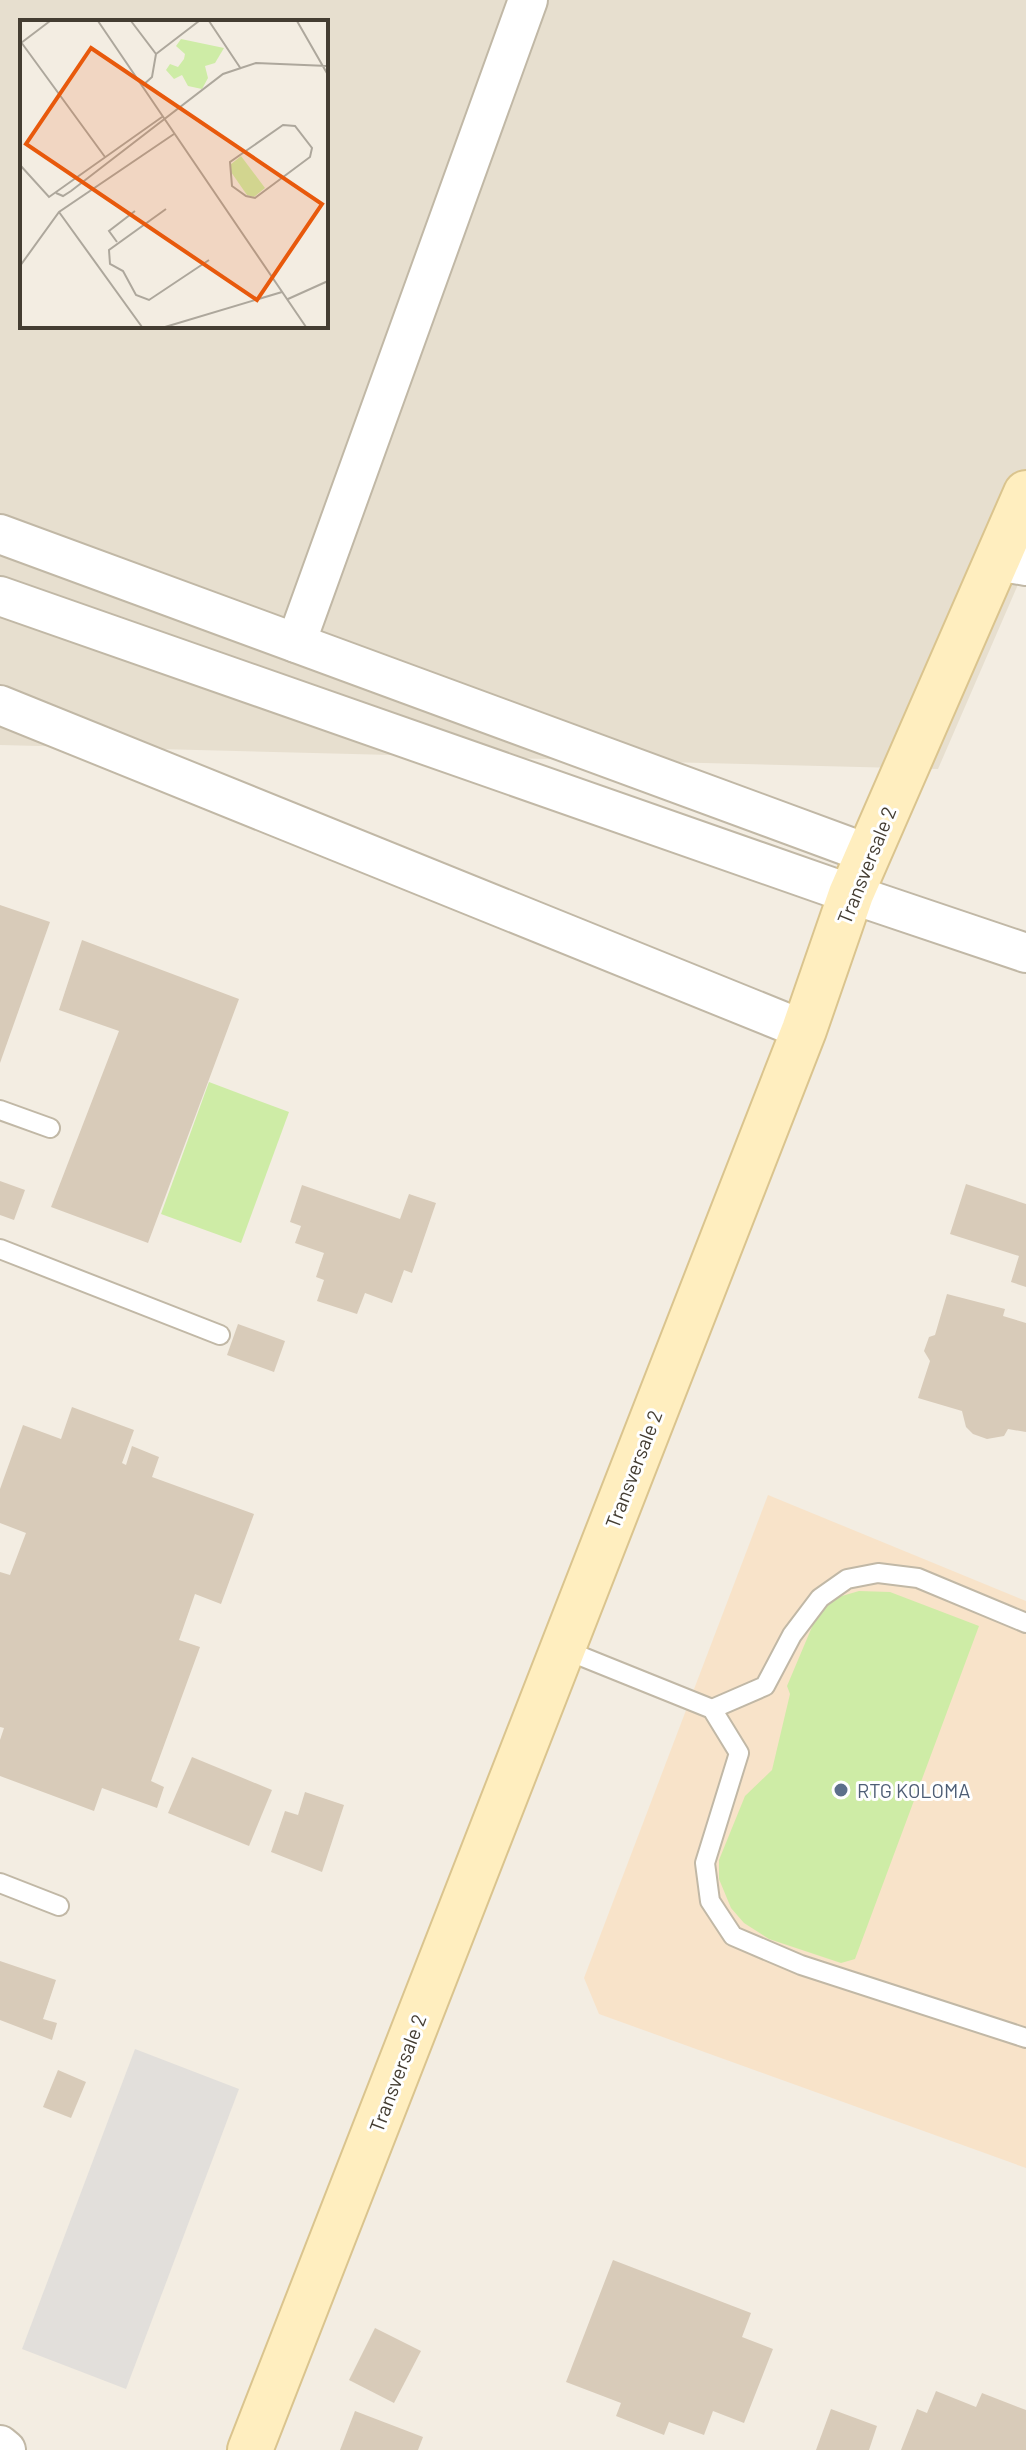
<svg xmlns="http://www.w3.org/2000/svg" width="1026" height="2450" font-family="Barlow,sans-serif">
	<rect width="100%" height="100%" fill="#f3ede2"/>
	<!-- residential -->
	<path fill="#e7dfcf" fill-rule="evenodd" d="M0 0H1026V566L938 769 0 745ZM22 22H326V326H22Z"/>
	<!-- commercial -->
	<path fill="#f8e3c9" d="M768 1495 1026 1601V2168L599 2014 584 1978Z"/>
	<!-- green -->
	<g fill="#ceeca6">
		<path d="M209 1082 289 1112 241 1243 161 1214Z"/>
		<path d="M859 1591 890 1592 979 1626 855 1959 841 1963 769 1939 744 1923 731 1908 719 1879V1860L745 1796 772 1770 790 1694 787 1686 817 1615 835 1598Z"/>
	</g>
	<!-- parking -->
	<path fill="#e2dfdb" d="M135 2049 239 2089 126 2389 22 2349Z"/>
	<!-- building -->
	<g fill="#d8cbb9">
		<path d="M0 905 50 922 0 1063Z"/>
		<path d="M82 940 239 999 148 1243 51 1207 119 1031 59 1010Z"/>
		<path d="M0 1181 25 1190 14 1220 0 1215Z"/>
		<path d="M966 1184 1026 1204V1287L1011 1282 1019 1256 950 1234Z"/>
		<path d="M302 1185 400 1219 409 1194 436 1203 412 1273 404 1270 392 1303 365 1293 357 1314 317 1301 324 1280 316 1277 324 1253 295 1243 301 1226 290 1222Z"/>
		<path d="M947 1294 1005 1309 1003 1316 1026 1323V1432L1008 1429 1004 1436 987 1439 973 1434 966 1427 962 1411 918 1398 930 1361 924 1351 929 1337 935 1335Z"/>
		<path d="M238 1324 285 1341 274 1372 227 1355Z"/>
		<path d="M72 1407 134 1430 122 1463 126 1465 132 1446 159 1457 152 1477 254 1514 221 1604 195 1594 179 1640 200 1647 151 1781 164 1787 157 1808 102 1788 94 1811 0 1776V1740L4 1728 0 1727V1572L10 1575 26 1533 0 1523V1489L23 1425 61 1439Z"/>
		<path d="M192 1757 272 1790 249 1846 168 1813Z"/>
		<path d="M305 1792 344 1805 322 1872 271 1852 285 1811 298 1815Z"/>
		<path d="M0 1961 56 1980 43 2019 57 2023 52 2040 0 2020Z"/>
		<path d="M58 2070 86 2082 71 2118 43 2107Z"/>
		<path d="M613 2260 751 2313 742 2337 773 2349 744 2423 713 2411 704 2435 669 2422 664 2435 616 2416 621 2403 566 2382Z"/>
		<path d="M375 2328 421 2351 394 2403 349 2380Z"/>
		<path d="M936 2391 976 2407 982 2393 1026 2410V2450H901L917 2409 927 2413Z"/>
		<path d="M831 2409 877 2426 869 2450H816Z"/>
		<path d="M355 2411 423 2437 418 2450H340Z"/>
	</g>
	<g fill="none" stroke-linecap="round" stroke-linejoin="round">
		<defs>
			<g id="service">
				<path d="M0 1110 50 1128"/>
				<path d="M0 1249 220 1335"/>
				<path d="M563 1649 712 1709 739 1753 705 1863 710 1901 733 1936 801 1965 1026 2038"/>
				<path d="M712 1709 765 1686 792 1635 820 1598 847 1579 878 1573 918 1578 1026 1623"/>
				<path d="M0 1883 59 1906"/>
			</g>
			<g id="minor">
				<path d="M0 534 869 854"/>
				<path d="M997 561 1026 566"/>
				<path d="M0 596 851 894 1026 953"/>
				<path d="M296 643 528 0"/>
				<path d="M0 705 804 1030"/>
				<path d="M0 2445 6 2450"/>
			</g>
			<path id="secondary" d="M250 2450 804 1030 851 894 1026 493"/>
		</defs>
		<!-- service casing -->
		<use href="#service" stroke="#c1b8a6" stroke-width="22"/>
		<!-- minor casing -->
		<use href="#minor" stroke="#c1b8a6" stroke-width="42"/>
		<!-- secondary casing -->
		<use href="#secondary" stroke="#dac48e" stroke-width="48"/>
		<!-- service -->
		<use href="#service" stroke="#fff" stroke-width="18"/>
		<!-- minor -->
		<use href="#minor" stroke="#fff" stroke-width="38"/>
		<!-- secondary -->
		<use href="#secondary" stroke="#ffeebf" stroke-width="44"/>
	</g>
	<!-- markers -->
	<circle fill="#5c6f8a" stroke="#fff" stroke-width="3" cx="841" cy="1790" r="8"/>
	<g text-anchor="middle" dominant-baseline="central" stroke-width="6" stroke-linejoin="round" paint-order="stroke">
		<!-- street labels -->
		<g font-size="20" fill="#443d32" stroke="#fff">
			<text transform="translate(866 865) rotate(-68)">Transversale 2</text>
			<text transform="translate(633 1469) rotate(-69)">Transversale 2</text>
			<text transform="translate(397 2073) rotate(-69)">Transversale 2</text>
		</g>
		<!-- service labels -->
		<g font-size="20" fill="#4e5e75" stroke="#fff" text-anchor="start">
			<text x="857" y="1790">RTG KOLOMA</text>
		</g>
	</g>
	<!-- overview -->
	<g transform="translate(20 20)">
		<rect width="308" height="308" fill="#f3ede2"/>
		<path d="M161 19 204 28 195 43 185 46 188 58 182 69 168 66 162 55 154 59 146 50 150 44 158 47 164 39 165 34 156 26ZM221 136 245 168 234 177 227 175 211 152 210 145Z" fill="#ceeca6"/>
		<path fill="none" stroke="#ada79c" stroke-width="2" d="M78 1 286 307M111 1 136 34 132 57 122 66M189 1 221 49M277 1 308 55M1 22 85 137M1 23 30 1M136 34 179 1M263 105 275 106 292 128 290 137 235 178 226 176 212 166 210 142ZM0 145 29 177 142 97M36 173 43 176 51 171 203 54 236 43 308 46M146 189 89 230 90 244 103 251 116 275 129 280 189 240M39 192 122 307M97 222 89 211 115 191M0 246 39 192 154 114M268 279 308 261M145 307 262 272"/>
		<path fill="#e8590c" fill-opacity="0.15" stroke="#e8590c" stroke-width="4" d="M71 28 302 184 237 280 6 124Z"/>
		<rect width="308" height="308" fill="none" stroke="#443d32" stroke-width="4"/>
	</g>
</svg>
